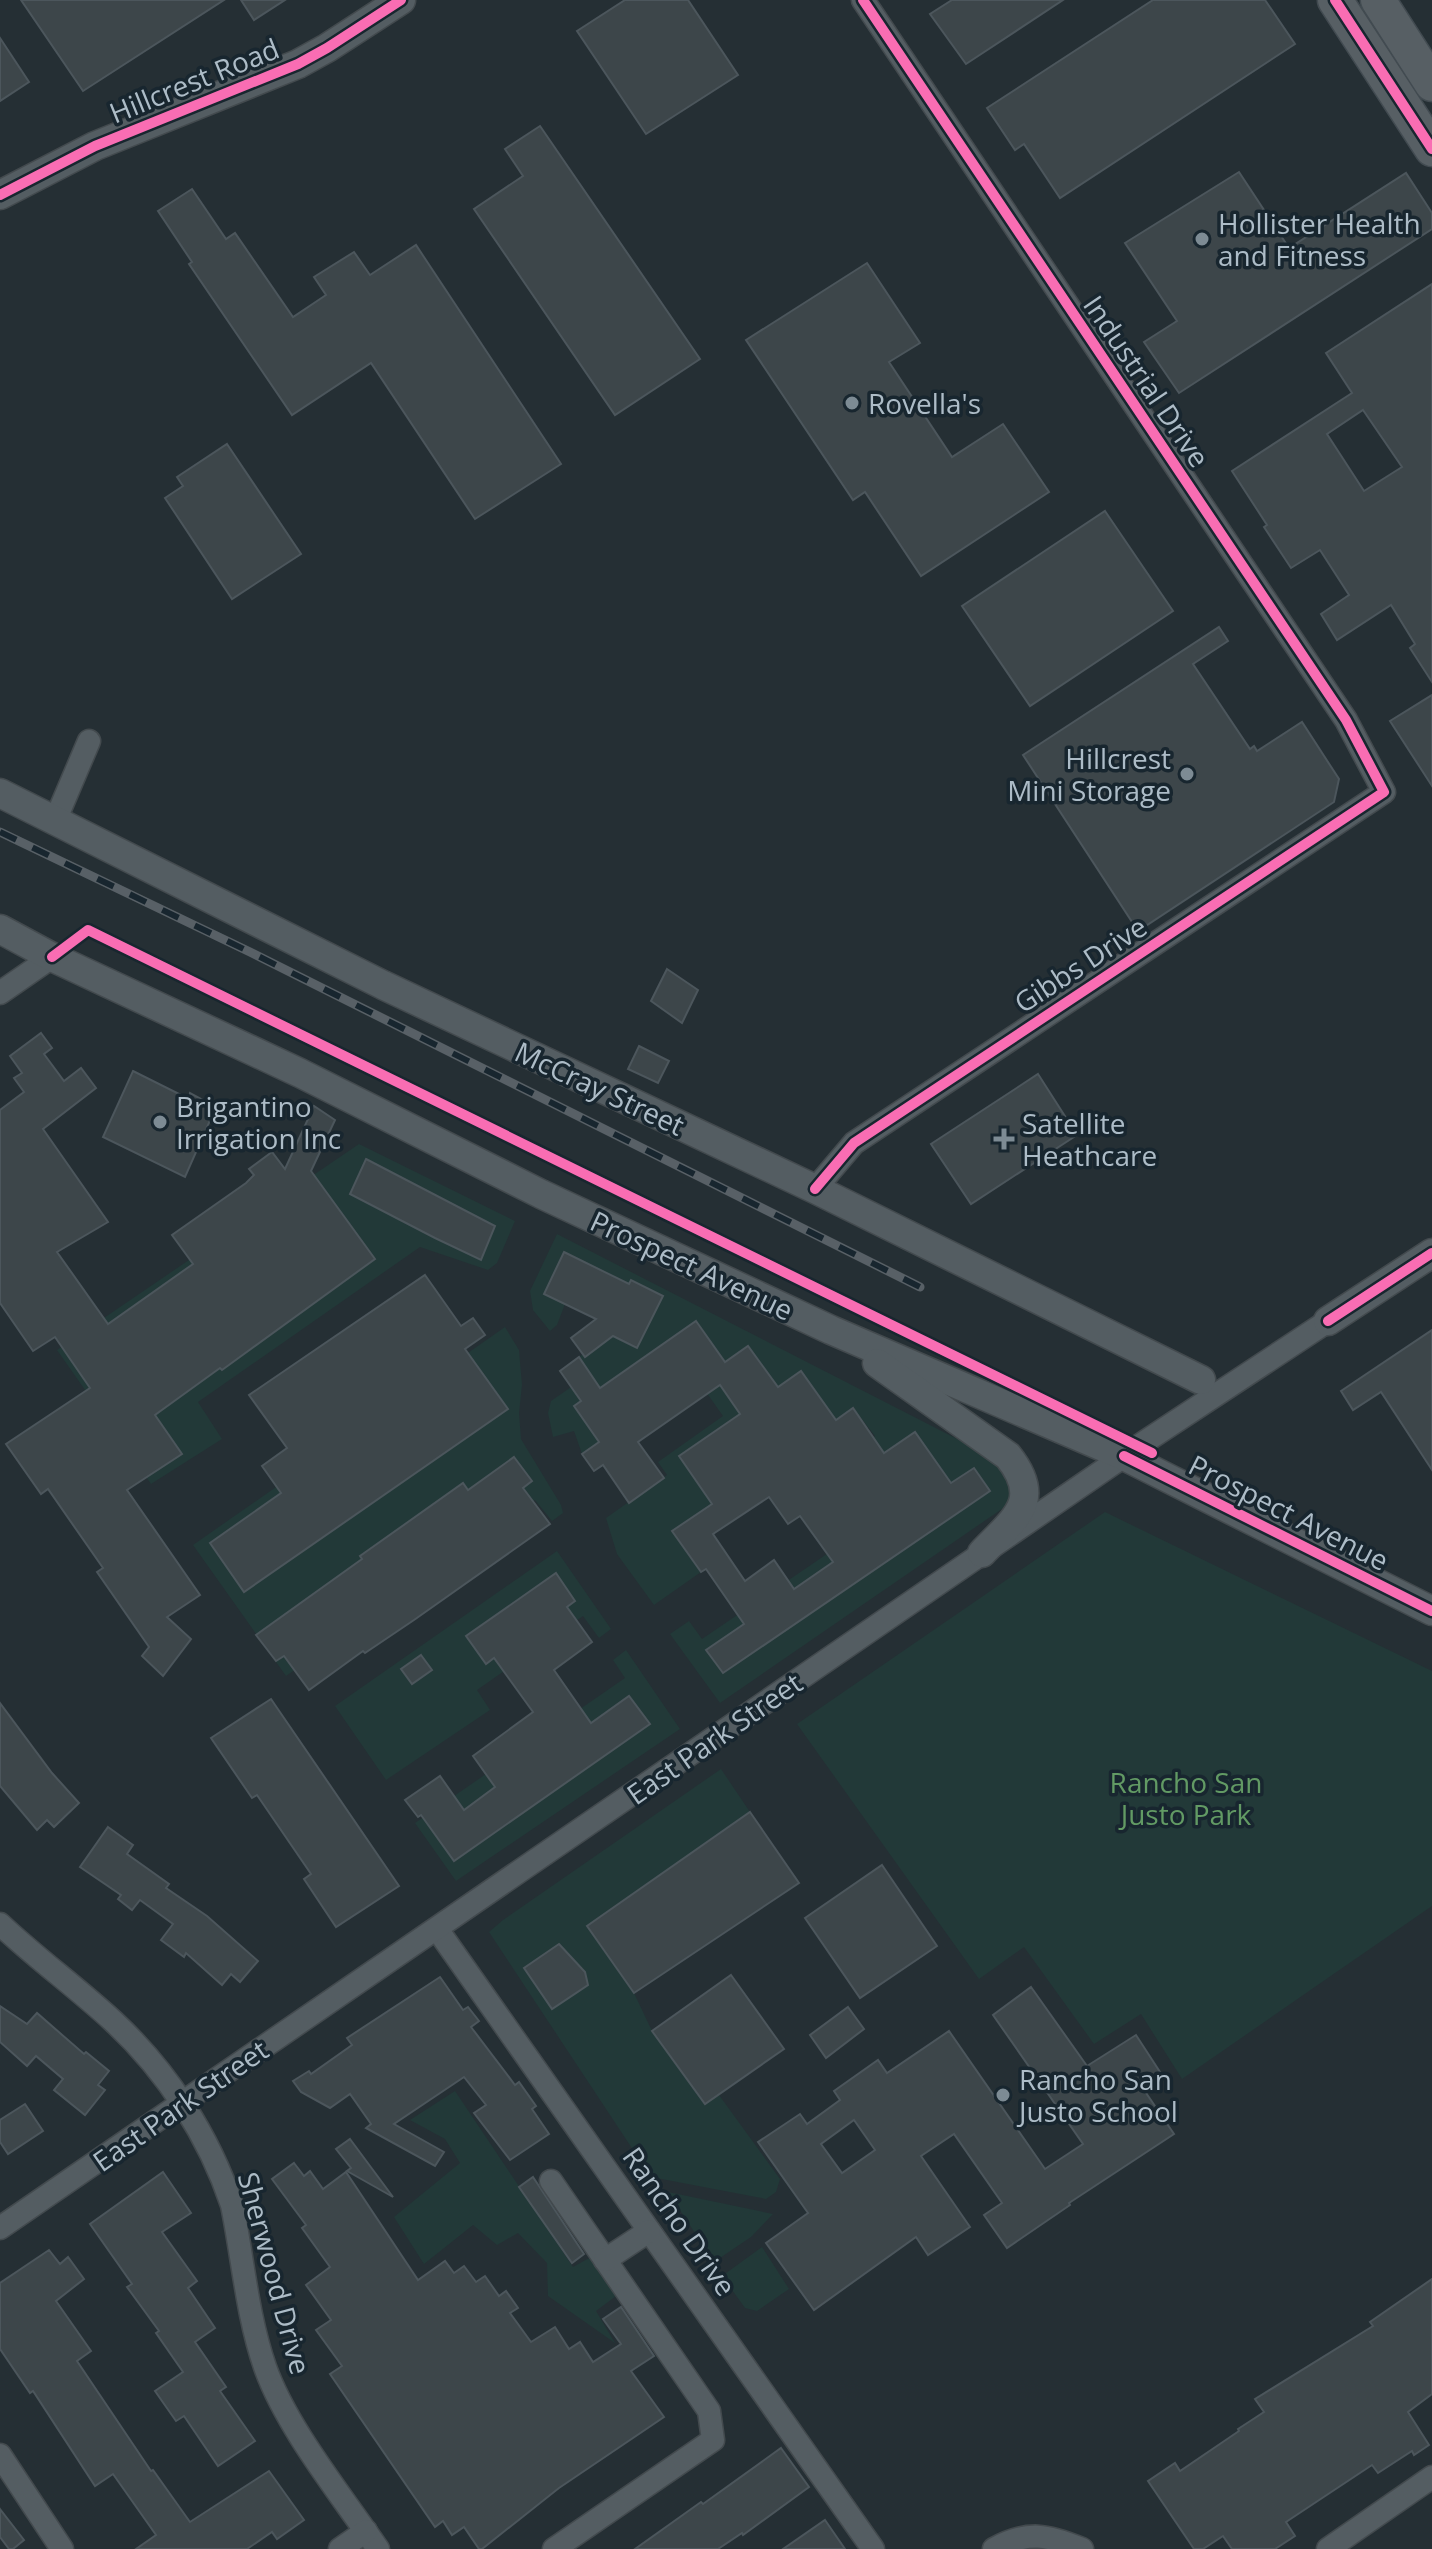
<svg xmlns="http://www.w3.org/2000/svg" width="1432" height="2549" font-family="'Open Sans',sans-serif">
	<rect width="100%" height="100%" fill="#252f34"/>
	<!-- green -->
	<g fill="#223938">
		<path d="M359 1144 515 1221 497 1263 488 1270 420 1247 198 1402 222 1439 151 1484 57 1350Z"/>
		<path d="M557 1234 1006 1464 1012 1502 720 1703 670 1634 689 1621 702 1639 890 1511 851 1455 875 1436 853 1408 673 1531 701 1572 654 1605 617 1554 606 1518 667 1475 658 1462 723 1416 694 1375 582 1454 574 1431 553 1437 548 1413 551 1401 590 1374 579 1357 583 1354 585 1357 612 1336 637 1348 663 1296 631 1280 607 1329 599 1320 619 1279 564 1253 544 1293 565 1304 557 1325 550 1331 533 1310 530 1291Z"/>
		<path d="M505 1327 519 1350 522 1385 519 1413 521 1439 561 1505 563 1513 552 1521 535 1500 286 1676 193 1545Z"/>
		<path d="M1105 1512 1432 1671V1906L1182 2079 1141 2014 1094 2044 1024 1947 979 1979 797 1724Z"/>
		<path d="M557 1551 611 1629 599 1638 583 1616 477 1690 490 1710 386 1780 335 1706Z"/>
		<path d="M626 1650 680 1729 456 1881 415 1823 625 1678 613 1660Z"/>
		<path d="M721 1769 750 1812 587 1927 634 1993 652 2031 704 2104 719 2095 780 2179 776 2192 766 2199 651 2177 489 1932 503 1920Z"/>
		<path d="M455 2091 573 2267 591 2257 616 2296 596 2311 615 2343 548 2296 547 2263 518 2233 497 2245 473 2225 424 2264 394 2217 460 2163 445 2139 410 2120Z"/>
		<path d="M668 2192 773 2214 751 2237 714 2262Z"/>
		<path d="M762 2247 789 2289 757 2311 745 2308 722 2276Z"/>
	</g>
	<!-- building -->
	<g fill="#3d464a" stroke="#4c565c" stroke-width="2" fill-rule="evenodd">
		<path d="M21 0H224L83 91Z"/>
		<path d="M241 0H285L254 20Z"/>
		<path d="M625 0H688L738 75 646 134 577 31Z"/>
		<path d="M952 0H1063L966 64 930 14Z"/>
		<path d="M1153 0H1265L1295 44 1060 198 1024 144 1015 150 987 108Z"/>
		<path d="M0 38 29 82 0 101Z"/>
		<path d="M540 126 700 359 615 415 474 209 523 176 505 149Z"/>
		<path d="M1239 172 1289 248 1406 173 1432 213V229L1179 393 1144 342 1177 321 1125 243Z"/>
		<path d="M192 189 226 239 235 233 293 317 326 295 314 277 354 252 370 275 416 245 561 464 475 519 371 363 292 415 189 264 192 262 158 211Z"/>
		<path d="M867 263 920 343 889 362 952 457 1003 424 1049 492 921 576 865 492 853 500 746 340Z"/>
		<path d="M1432 284V682L1410 648 1415 644 1391 605 1337 640 1321 614 1349 595 1320 550 1291 568 1264 527 1267 525 1232 471 1352 393 1326 353ZM1363 410 1402 467 1364 491 1327 434Z"/>
		<path d="M227 444 301 554 232 599 165 498 183 486 177 477Z"/>
		<path d="M1105 511 1173 611 1030 706 962 606Z"/>
		<path d="M1219 627 1228 641 1193 664 1250 749 1254 746 1257 751 1302 722 1339 779 1334 802 1138 931 1023 755Z"/>
		<path d="M1432 695V786L1390 721Z"/>
		<path d="M667 969 698 990 682 1023 651 1001Z"/>
		<path d="M41 1033 52 1048 44 1054 64 1081 81 1068 96 1088 43 1129 108 1222 57 1252 108 1324 193 1264 172 1235 246 1183 254 1175 249 1169 272 1152 285 1169 314 1106 335 1120 311 1171 375 1259 222 1370 220 1368 155 1415 182 1454 127 1490 200 1595 167 1617 191 1639 163 1676 142 1656 149 1647 97 1572 103 1568 48 1489 41 1494 6 1444 90 1388 55 1337 33 1351 0 1303V1110L24 1092 14 1078 22 1073 10 1056Z"/>
		<path d="M639 1046 669 1061 658 1083 628 1069Z"/>
		<path d="M133 1071 189 1099 190 1093 216 1107 185 1177 103 1137Z"/>
		<path d="M1038 1074 1077 1135 971 1204 931 1144Z"/>
		<path d="M366 1159 495 1226 481 1260 435 1238 350 1194Z"/>
		<path d="M564 1252 629 1284 631 1280 663 1296 637 1348 613 1336 585 1357 571 1338 596 1319 544 1294Z"/>
		<path d="M425 1275 461 1326 473 1318 485 1335 465 1349 508 1409 244 1592 210 1543 281 1493 262 1466 287 1448 249 1395Z"/>
		<path d="M696 1321 725 1362 748 1346 778 1387 801 1371 836 1420 853 1408 884 1453 915 1432 951 1483 974 1468 990 1491 723 1673 706 1650 744 1624 706 1569 701 1572 672 1531 712 1504 679 1456 740 1414 720 1385 638 1442 664 1478 629 1503 603 1465 594 1471 582 1454 599 1442 574 1406 581 1401 560 1371 579 1357 600 1388ZM769 1497 788 1524 800 1516 833 1562 794 1589 774 1560 745 1581 713 1534Z"/>
		<path d="M1432 1330V1470L1381 1392 1353 1410 1341 1391Z"/>
		<path d="M514 1457 532 1481 523 1488 550 1524 414 1620 365 1653 363 1651 309 1690 284 1656 276 1661 256 1635 362 1559 360 1556 463 1483 468 1490Z"/>
		<path d="M556 1573 575 1601 567 1607 592 1642 554 1670 591 1723 629 1696 650 1724 454 1861 421 1815 418 1817 405 1800 440 1776 464 1810 495 1787 473 1756 533 1712 494 1658 486 1664 466 1636Z"/>
		<path d="M421 1655 432 1670 412 1684 401 1669Z"/>
		<path d="M271 1699 399 1886 336 1927 304 1879 311 1874 257 1795 252 1798 211 1738Z"/>
		<path d="M0 1703 52 1773 79 1803 54 1827 47 1820 37 1830 0 1786Z"/>
		<path d="M750 1812 799 1883 634 1993 587 1926Z"/>
		<path d="M108 1827 133 1845 127 1854 169 1884 166 1888 207 1916 258 1961 240 1982 231 1974 222 1985 186 1953 184 1957 161 1940 173 1924 140 1900 132 1910 118 1899 121 1895 80 1867Z"/>
		<path d="M882 1865 937 1946 860 1998 805 1918Z"/>
		<path d="M559 1944 585 1972 588 1985 552 2009 524 1968Z"/>
		<path d="M731 1975 784 2049 705 2104 652 2031Z"/>
		<path d="M440 1977 463 2010 468 2007 479 2021 471 2027 515 2085 519 2082 536 2106 532 2109 549 2134 510 2160 474 2113 486 2105 464 2077 394 2124 444 2152 435 2166 366 2128 371 2124 350 2094 330 2108 301 2092 293 2081 309 2071 311 2074 352 2045 347 2038Z"/>
		<path d="M1031 1987 1087 2066 1136 2035 1160 2072 1140 2084 1174 2134 1069 2203 1070 2205 1007 2248 984 2215 1002 2203 954 2134 921 2156 970 2227 928 2255 916 2237 814 2310 766 2243 808 2213 758 2142 800 2114 807 2124 840 2100 834 2091 878 2060 887 2073 949 2031 1045 2169 1083 2144 993 2015ZM854 2120 875 2150 842 2173 821 2144Z"/>
		<path d="M0 2006 27 2024 37 2013 84 2054 86 2052 109 2071 98 2085 105 2090 85 2115 54 2090 63 2079 36 2056 27 2066 0 2042Z"/>
		<path d="M848 2007 864 2029 826 2058 810 2035Z"/>
		<path d="M25 2104 43 2131 8 2154 0 2142V2120Z"/>
		<path d="M350 2139 393 2197 347 2171 351 2168 336 2149Z"/>
		<path d="M294 2163 304 2176 310 2171 323 2189 346 2172 418 2280 445 2261 454 2273 464 2266 476 2282 485 2276 499 2296 506 2291 518 2308 510 2313 531 2342 555 2327 569 2349 580 2342 593 2362 621 2344 603 2319 621 2307 654 2356 631 2371 664 2417 559 2488 482 2549H479L464 2527 452 2535 443 2521 435 2527 330 2374 342 2366 316 2330 331 2320 306 2285 330 2267 302 2228 306 2225 272 2179Z"/>
		<path d="M163 2172 191 2213 162 2232 197 2281 188 2288 215 2328 195 2342 226 2387 220 2391 255 2441 218 2466 184 2416 176 2421 155 2391 183 2372 156 2333 159 2331 127 2287 132 2284 90 2224Z"/>
		<path d="M533 2177 584 2254 572 2263 519 2187Z"/>
		<path d="M49 2250 60 2264 68 2257 84 2279 56 2301 91 2351 77 2361 151 2471 153 2470 190 2522 269 2471 304 2520 277 2539 272 2532 247 2549H136L156 2535 113 2474 95 2486 33 2391 30 2393 0 2349V2283Z"/>
		<path d="M1432 2279V2394L1408 2412 1429 2445 1414 2455 1412 2451 1378 2473 1372 2465 1286 2522 1295 2536 1275 2549H1232L1223 2536 1203 2549H1194L1148 2481 1175 2463 1180 2471 1239 2431 1238 2429 1264 2412 1255 2399 1373 2326 1370 2322Z"/>
		<path d="M781 2448 809 2487 743 2535 742 2533 718 2549H635L701 2502 703 2504Z"/>
		<path d="M0 2509 24 2540 13 2549H9L0 2537Z"/>
		<path d="M825 2520 845 2549H783Z"/>
	</g>
	<g fill="none" stroke-linecap="round" stroke-linejoin="round">
		<defs>
			<g id="minor">
				<path d="M55 821 89 741"/>
				<path d="M0 993 52 957"/>
				<path d="M815 1189 854 1143 1384 792 1346 720 863 0"/>
				<path d="M0 1924C36 1958 76 1987 113 2021 167 2071 209 2136 232 2205 243 2259 247 2315 265 2367 286 2427 342 2496 378 2549"/>
				<path d="M437 1929 873 2549"/>
				<path d="M551 2181 709 2411 713 2440 554 2549"/>
				<path d="M0 2228 1146 1441 1328 1321"/>
				<path d="M605 2260 649 2231"/>
				<path d="M0 2455 62 2549"/>
				<path d="M340 2549 366 2531"/>
				<path d="M994 2549C1028 2530 1048 2535 1082 2549"/>
				<path d="M1328 2549 1432 2477"/>
			</g>
			<g id="tertiary">
				<path d="M0 195 95 146 298 64 327 48 401 0"/>
				<path d="M0 793 383 985 815 1189 1201 1380"/>
				<path d="M0 929 52 957 300 1073 541 1194 831 1330 1124 1456 1432 1611"/>
				<path d="M1328 1321 1432 1253"/>
				<path d="M877 1363 1008 1456C1044 1501 1014 1519 982 1553"/>
			</g>
			<g id="primary">
				<path d="M1335 0 1432 149"/>
				<path d="M1378 0 1432 84"/>
			</g>
		</defs>
		<!-- minor casing -->
		<use href="#minor" stroke="#434a4e" stroke-width="25"/>
		<!-- tertiary casing -->
		<use href="#tertiary" stroke="#434a4e" stroke-width="31"/>
		<!-- primary casing -->
		<use href="#primary" stroke="#424b51" stroke-width="37"/>
		<!-- minor -->
		<use href="#minor" stroke="#545d62" stroke-width="22"/>
		<!-- tertiary -->
		<use href="#tertiary" stroke="#545d62" stroke-width="28"/>
		<!-- primary -->
		<use href="#primary" stroke="#575f64" stroke-width="34"/>
		<defs>
			<path id="rail" d="M0 832 250 952 920 1287"/>
		</defs>
		<!-- rail casing -->
		<use href="#rail" stroke="#586066" stroke-width="9"/>
		<!-- rail -->
		<use href="#rail" stroke="#18262f" stroke-width="6" stroke-dasharray="18" stroke-linecap="butt"/>
		<defs>
			<g id="cycleway">
				<path d="M1335 0 1432 149"/>
				<path d="M0 195 95 146 298 64 327 48 401 0"/>
				<path d="M52 957 88 930 1152 1453"/>
				<path d="M815 1189 854 1143 1384 792 1346 720 863 0"/>
				<path d="M1328 1321 1432 1253"/>
				<path d="M1124 1456 1432 1611"/>
			</g>
		</defs>
		<!-- cycleway casing -->
		<use href="#cycleway" stroke="#18262f" stroke-width="15"/>
		<!-- cycleway -->
		<use href="#cycleway" stroke="#f96db3" stroke-width="10"/>
	</g>
	<!-- markers -->
	<g fill="#7d8b94" stroke="#18262f" stroke-width="3">
		<circle cx="1202" cy="239" r="8"/>
		<circle cx="852" cy="403" r="8"/>
		<circle cx="1187" cy="774" r="8"/>
		<circle cx="160" cy="1122" r="8"/>
		<path d="M1000 1127h8v8h8v8h-8v8h-8v-8h-8v-8h8z"/>
		<circle cx="1003" cy="2095" r="8"/>
	</g>
	<g text-anchor="middle" dominant-baseline="central" stroke-width="7" stroke-linejoin="round" paint-order="stroke">
		<!-- street labels -->
		<g font-size="28" fill="#adbcc7" stroke="#18262f">
			<text transform="translate(194 80) rotate(-22)">Hillcrest Road</text>
			<text transform="translate(1147 381) rotate(56)">Industrial Drive</text>
			<text transform="translate(1080 964) rotate(-33)">Gibbs Drive</text>
			<text transform="translate(600 1088) rotate(25)">McCray Street</text>
			<text transform="translate(692 1265) rotate(25)">Prospect Avenue</text>
			<text transform="translate(1289 1512) rotate(27)">Prospect Avenue</text>
			<text transform="translate(714 1738) rotate(-35)">East Park Street</text>
			<text transform="translate(180 2105) rotate(-35)">East Park Street</text>
			<text transform="translate(680 2221) rotate(55)">Rancho Drive</text>
			<text transform="translate(275 2273) rotate(75)">Sherwood Drive</text>
		</g>
		<!-- poi labels -->
		<g font-size="28" fill="#adbcc7" stroke="#18262f" text-anchor="start">
			<text x="1218" y="223">Hollister Health<tspan x="1218" dy="32">and Fitness</tspan></text>
			<text x="868" y="403">Rovella's</text>
			<text x="1171" y="758" text-anchor="end">Hillcrest<tspan x="1171" dy="32">Mini Storage</tspan></text>
			<text x="176" y="1106">Brigantino<tspan x="176" dy="32">Irrigation Inc</tspan></text>
			<text x="1022" y="1123">Satellite<tspan x="1022" dy="32">Heathcare</tspan></text>
			<text x="1019" y="2079">Rancho San<tspan x="1019" dy="32">Justo School</tspan></text>
		</g>
		<!-- park labels -->
		<g font-size="28" fill="#629a64" stroke="#18262f">
			<text x="1186" y="1782">Rancho San<tspan x="1186" dy="32">Justo Park</tspan></text>
		</g>
	</g>
</svg>
